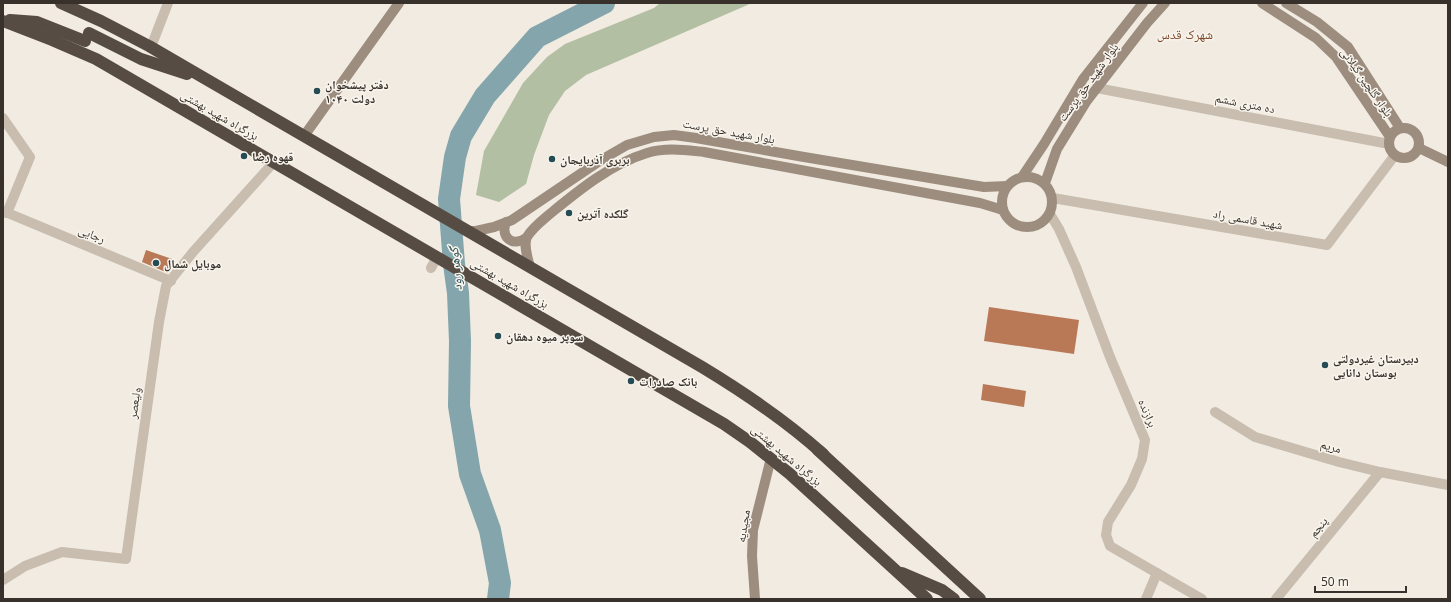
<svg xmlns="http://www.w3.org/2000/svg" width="1451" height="602" font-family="'Open Sans','Noto Naskh Arabic',sans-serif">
	<rect width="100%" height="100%" fill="#f1ebe1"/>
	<!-- green -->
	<path fill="#b2bfa2" d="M660 3H752L586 75 565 91 549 115 534 155 526 184 499 202 476 195 484 151 523 83 547 57 565 44 654 8Z"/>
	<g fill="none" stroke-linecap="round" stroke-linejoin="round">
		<!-- river -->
		<path stroke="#83a5ab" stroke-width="22" d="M498 599 500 583 490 530 470 474 459 406 460 341 458 293 454 264 449 199 455 157 461 136 485 96 537 37 604 3"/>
	</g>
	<!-- building -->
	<g fill="#b97957">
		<path d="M146 250 172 259 168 273 142 262Z"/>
		<path d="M989 307 1079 320 1074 354 984 341Z"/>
		<path d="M983 384 1026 391 1024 407 981 400Z"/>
	</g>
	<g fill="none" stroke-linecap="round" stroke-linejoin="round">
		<!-- street -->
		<g stroke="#c8bdae" stroke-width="10">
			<path d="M151 47 168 3"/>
			<path d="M1097 88 1389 144"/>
			<path d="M3 118 30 157 7 213"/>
			<path d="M1053 198 1327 245 1395 155"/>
			<path d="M3 211 171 281"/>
			<path d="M1050 214 1059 229 1076 267 1110 357 1145 440 1142 459 1131 485 1108 522 1106 535 1110 546 1202 599"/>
			<path d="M431 268 437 257"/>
			<path d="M1215 412 1255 437 1339 462 1380 472 1448 485"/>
			<path d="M3 580 25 566 62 552 126 559 159 322 166 286 193 252 274 162"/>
			<path d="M1146 599 1157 573"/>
			<path d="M1276 599 1380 472"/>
		</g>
		<!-- secondary -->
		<g stroke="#9c8d7f" stroke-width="10">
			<path d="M1262 3 1316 38 1336 57 1390 137"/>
			<path d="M1286 3 1317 22 1348 47 1400 128"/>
			<circle cx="1404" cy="143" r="15"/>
			<path d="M304 136 399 3"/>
			<path d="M1419 148 1448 162"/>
			<circle cx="1027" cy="202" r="25"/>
			<path d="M1022 177 1044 144 1083 79 1143 3"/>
			<path d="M1045 183 1057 149 1086 102 1147 23 1165 3"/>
			<path d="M506 222C500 238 513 247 526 238"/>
			<path d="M468 231H476L494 227 512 220 601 160 627 145 654 137 674 135 696 138 804 157 984 187 1007 186"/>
			<path d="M530 267C528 259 523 245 527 237 533 227 543 220 551 213 579 190 611 164 647 153 666 147 685 150 704 152L980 203 1003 210"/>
			<path d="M755 599 752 556 753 530 771 458"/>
		</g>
		<!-- highway -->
		<g stroke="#574c43" stroke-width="12">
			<path d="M61 3 101 21 149 46 702 367C745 393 785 420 823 454"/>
			<path d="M10 20 37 22 85 41"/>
			<path d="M3 21 52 40 96 59 724 424 750 442 790 474 927 599"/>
			<path d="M89 33 141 59 187 74"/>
			<path d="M818 450 980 599"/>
			<path d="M902 573 942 590 954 599"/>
		</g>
	</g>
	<!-- markers -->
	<g fill="#254c55" stroke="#f9f5ed" stroke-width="1.5">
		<circle cx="317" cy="91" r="4"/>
		<circle cx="244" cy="156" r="4"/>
		<circle cx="552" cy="159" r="4"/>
		<circle cx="569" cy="213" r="4"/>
		<circle cx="156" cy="263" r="4"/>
		<circle cx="498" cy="336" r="4"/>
		<circle cx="1325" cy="365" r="4"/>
		<circle cx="631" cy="381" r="4"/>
	</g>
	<g text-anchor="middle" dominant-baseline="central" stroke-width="3" stroke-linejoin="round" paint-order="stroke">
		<!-- street labels -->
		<g font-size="12" fill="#37302b" stroke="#f9f5ed">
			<text transform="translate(1088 82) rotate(-54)">بلوار شهید حق پرست</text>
			<text transform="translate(1367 82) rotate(55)">بلوار گلچین گیلانی</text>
			<text transform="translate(1245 103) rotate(11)">ده متری ششم</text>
			<text transform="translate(220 115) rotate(30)">بزرگراه شهید بهشتی</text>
			<text transform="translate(729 131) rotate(10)">بلوار شهید حق پرست</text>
			<text transform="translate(1248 219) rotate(10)">شهید قاسمی راد</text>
			<text transform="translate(92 234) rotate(22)">رجایی</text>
			<text transform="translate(510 283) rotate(30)">بزرگراه شهید بهشتی</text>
			<text transform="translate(134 403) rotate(-82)">ولیعصر</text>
			<text transform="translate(1148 413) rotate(67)">برازنده</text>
			<text transform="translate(1331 446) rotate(16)">مریم</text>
			<text transform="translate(787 455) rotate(40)">بزرگراه شهید بهشتی</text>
			<text transform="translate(743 526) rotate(-81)">مجیدیه</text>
			<text transform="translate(1318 527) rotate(-51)">پنجم</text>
		</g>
		<!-- poi labels -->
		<g font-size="12" font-weight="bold" fill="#37302b" stroke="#f9f5ed" text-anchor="start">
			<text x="325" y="84">دفتر پیشخوان<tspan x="325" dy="14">دولت ۱۰۴۰</tspan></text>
			<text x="252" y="156">قهوه رضا</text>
			<text x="560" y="159">بربری آذربایجان</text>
			<text x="577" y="213">گلکده آترین</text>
			<text x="164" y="263">موبایل شمال</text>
			<text x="506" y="336">سوپر میوه دهقان</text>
			<text x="1333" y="358">دبیرستان غیردولتی<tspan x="1333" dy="14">بوستان دانایی</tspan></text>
			<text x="639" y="381">بانک صادرات</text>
		</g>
		<!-- neighbourhood labels -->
		<g font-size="13" fill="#7e492d" stroke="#f9f5ed">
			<text x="1185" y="34">شهرک قدس</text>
		</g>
		<!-- water labels -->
		<g font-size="13" font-style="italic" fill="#254c55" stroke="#f9f5ed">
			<text transform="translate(455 269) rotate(-95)">گوهر رود</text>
		</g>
	</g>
	<!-- border -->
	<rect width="1451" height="602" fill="none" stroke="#37302b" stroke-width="8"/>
	<!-- scale -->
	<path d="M1315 586v6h91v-6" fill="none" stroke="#37302b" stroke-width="2"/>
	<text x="1321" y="586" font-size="12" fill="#37302b" stroke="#f9f5ed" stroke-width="3" paint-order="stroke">50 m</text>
</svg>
